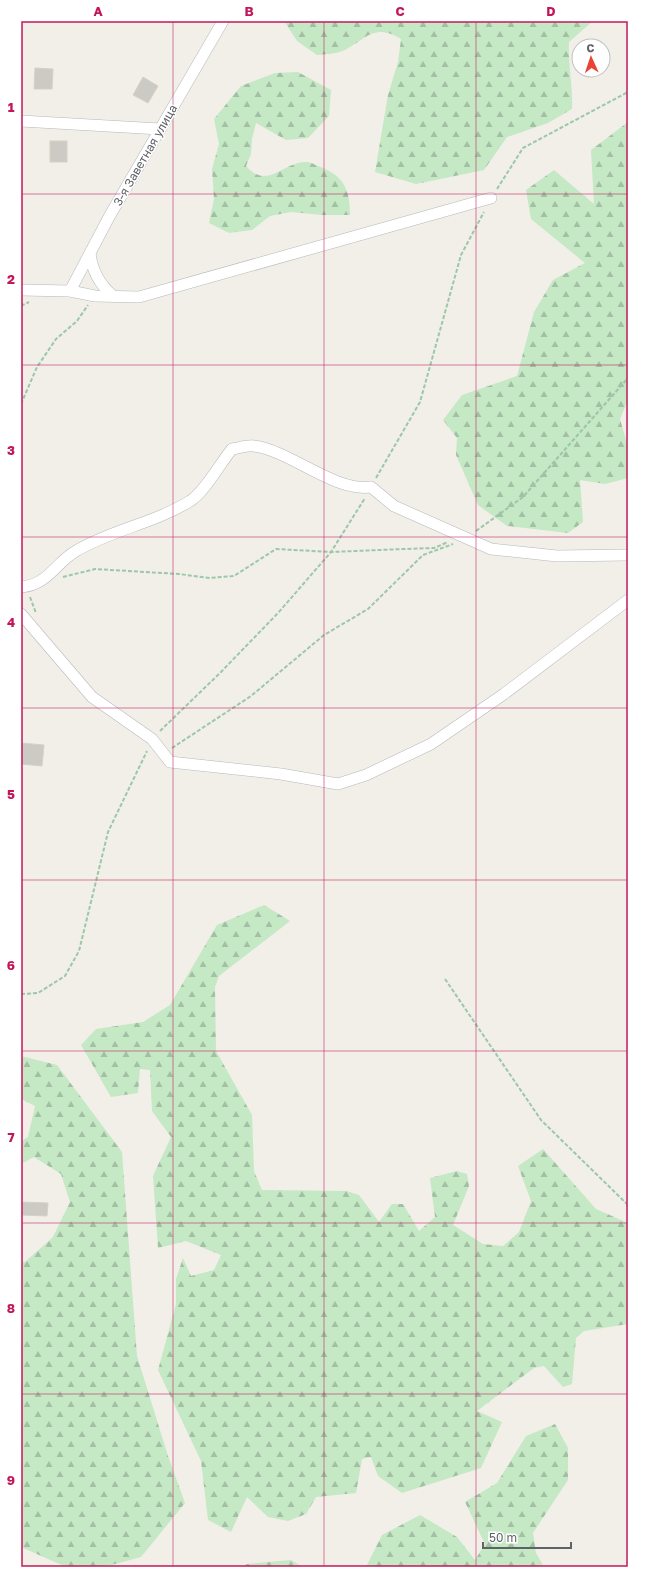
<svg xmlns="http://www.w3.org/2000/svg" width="649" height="1588" font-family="'Golos Text',sans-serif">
	<defs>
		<pattern id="forest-firs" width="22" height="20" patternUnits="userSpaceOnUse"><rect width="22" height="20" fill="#c5e8c5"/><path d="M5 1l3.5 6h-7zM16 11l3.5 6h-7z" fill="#a3c0a4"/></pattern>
	</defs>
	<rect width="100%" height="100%" fill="#f1efe8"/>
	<!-- forest -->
	<g fill="url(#forest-firs)">
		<path d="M284 21H593L569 42C568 65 573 87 572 109L548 123 507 137 484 170 416 184 375 172 388 95 398 62 401 39C374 23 367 38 345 50 337 54 326 54 317 55L297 41Z"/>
		<path d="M298 72 331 90 329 116 308 138 286 140 256 123 252 139 251 154 246 166C268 191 283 161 307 162 311 162 317 166 321 167 345 177 350 191 350 215H322L291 212 270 216 252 230 229 233 209 223 214 199 212 169 219 144 214 119 241 86 275 73Z"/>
		<path d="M628 122V400L620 419 628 447V478L605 484 580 480 583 522 568 533 507 526 478 505 456 455 457 438 443 420 462 395 517 376 534 312 553 280 585 263 531 219 526 190 554 170 594 204 591 150Z"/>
		<path d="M264 905 290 921 219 976 215 987 216 1051 252 1115 254 1171 262 1190 347 1191 359 1195 379 1222 392 1204H403L419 1231 435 1217 430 1178 457 1171 467 1174 469 1186 453 1225 483 1244 503 1246 519 1232 531 1201 518 1166 543 1149 596 1209 628 1223V1324L584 1331 576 1338 572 1384 563 1387 544 1366 534 1368 477 1411 502 1422 481 1468 402 1493 378 1476 371 1457 362 1459 356 1493 316 1497 306 1514 288 1521 268 1517 247 1497 231 1532 208 1520 201 1461 158 1370 176 1304V1279L183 1258 191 1276 214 1270 221 1255 186 1241 158 1248 153 1176 171 1137 152 1111 150 1070 140 1069 138 1093 111 1097 81 1045 96 1029 143 1022 170 1005 217 925Z"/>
		<path d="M21 1056 57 1065 122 1152 137 1356 168 1456 185 1503 141 1557 104 1567H66L21 1547V1261L25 1262 53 1237 70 1202 61 1174 34 1157 21 1164V1141L28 1137 35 1106 21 1099Z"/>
		<path d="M555 1424 568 1448V1480L533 1533 536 1553 544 1567H366L382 1535 420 1515 457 1537 475 1560 485 1544 465 1502 497 1483 526 1436Z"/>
		<path d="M291 1560 303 1567H242L247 1564Z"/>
	</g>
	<!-- building -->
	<g fill="#cccac5" stroke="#d6d1c6">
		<path d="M35 68 53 69 52 89H34Z"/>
		<path d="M143 77 158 86 148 103 133 95Z"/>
		<rect x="50" y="141" width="17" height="21"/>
		<path d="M21 743 44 745 42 766 21 764Z"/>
		<path d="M21 1202 48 1203 47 1216 21 1215Z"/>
	</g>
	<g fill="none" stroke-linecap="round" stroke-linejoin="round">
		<defs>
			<g id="minor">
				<path d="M21 121 160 129"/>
				<path d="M90 253C92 271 99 284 113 296"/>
				<path d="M21 290 70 291 95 296 139 297 491 198"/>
				<path d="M70 291 109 217 223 21"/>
				<path d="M21 587C48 585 55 563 76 551 111 530 155 523 190 501 204 493 221 462 232 449 239 448 247 445 254 446 291 451 334 492 371 487L394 506 491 549 557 556 628 555"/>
				<path d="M21 614 92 697 152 739 170 762 281 774 338 784 366 775 431 744 504 694 628 600"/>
			</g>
		</defs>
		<!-- minor casing -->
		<use href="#minor" stroke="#b5b8bc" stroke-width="12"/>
		<!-- path -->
		<g stroke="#9cc7a9" stroke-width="2" stroke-dasharray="4 2" stroke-linecap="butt">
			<path d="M497 189 523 148 628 92"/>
			<path d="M21 306 29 302"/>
			<path d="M21 404 37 367 56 339 77 321 88 305"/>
			<path d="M376 478 420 402 461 255 484 212"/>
			<path d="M476 531 523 497 628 378"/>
			<path d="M63 577 95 569 179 574 210 578 234 576 276 549 331 552 404 549 434 548 448 542"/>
			<path d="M30 597 36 613"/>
			<path d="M160 731 221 672 278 613 331 552 365 498"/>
			<path d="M172 748 251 696 324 635 368 609 423 555 453 544"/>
			<path d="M445 979 541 1120 628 1205"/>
			<path d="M21 994 38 993 65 976 79 951 108 832 147 751"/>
		</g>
		<!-- minor -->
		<use href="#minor" stroke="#fff" stroke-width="11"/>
	</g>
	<!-- grid -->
	<path fill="none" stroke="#c2185b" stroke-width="1" stroke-opacity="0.55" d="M173 21V1567M324 21V1567M476 21V1567M21 194H628M21 365H628M21 537H628M21 708H628M21 880H628M21 1051H628M21 1223H628M21 1394H628"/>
	<g text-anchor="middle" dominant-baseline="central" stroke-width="3" stroke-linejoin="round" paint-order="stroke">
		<!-- street labels -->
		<g font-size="12" fill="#5f6368" stroke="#fff">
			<text transform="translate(145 155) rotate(-60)">3-я Заветная улица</text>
		</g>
	</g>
	<!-- border -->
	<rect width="649" height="1588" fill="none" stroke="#ffffff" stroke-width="44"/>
	<!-- north arrow -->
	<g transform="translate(591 58) rotate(357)"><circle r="19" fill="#ffffff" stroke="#bfc1c3"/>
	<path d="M0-3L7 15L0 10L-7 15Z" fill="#ea4335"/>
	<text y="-6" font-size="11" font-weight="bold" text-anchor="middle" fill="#5f6368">С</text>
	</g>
	<!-- scale -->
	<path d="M483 1542v6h88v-6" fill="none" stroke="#5f6368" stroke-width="2"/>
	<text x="489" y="1542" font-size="12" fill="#5f6368" stroke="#ffffff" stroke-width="3" paint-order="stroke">50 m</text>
	<rect x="22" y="22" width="605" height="1544" fill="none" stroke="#c2185b" stroke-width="1.5"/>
	<g font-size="13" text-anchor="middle" font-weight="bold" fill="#c2185b">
		<text x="98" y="16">A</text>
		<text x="249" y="16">B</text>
		<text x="400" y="16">C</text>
		<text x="551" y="16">D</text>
		<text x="11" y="112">1</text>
		<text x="11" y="284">2</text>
		<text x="11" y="455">3</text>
		<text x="11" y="627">4</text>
		<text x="11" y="799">5</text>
		<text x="11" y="970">6</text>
		<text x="11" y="1142">7</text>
		<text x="11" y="1313">8</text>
		<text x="11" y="1485">9</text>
	</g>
</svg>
